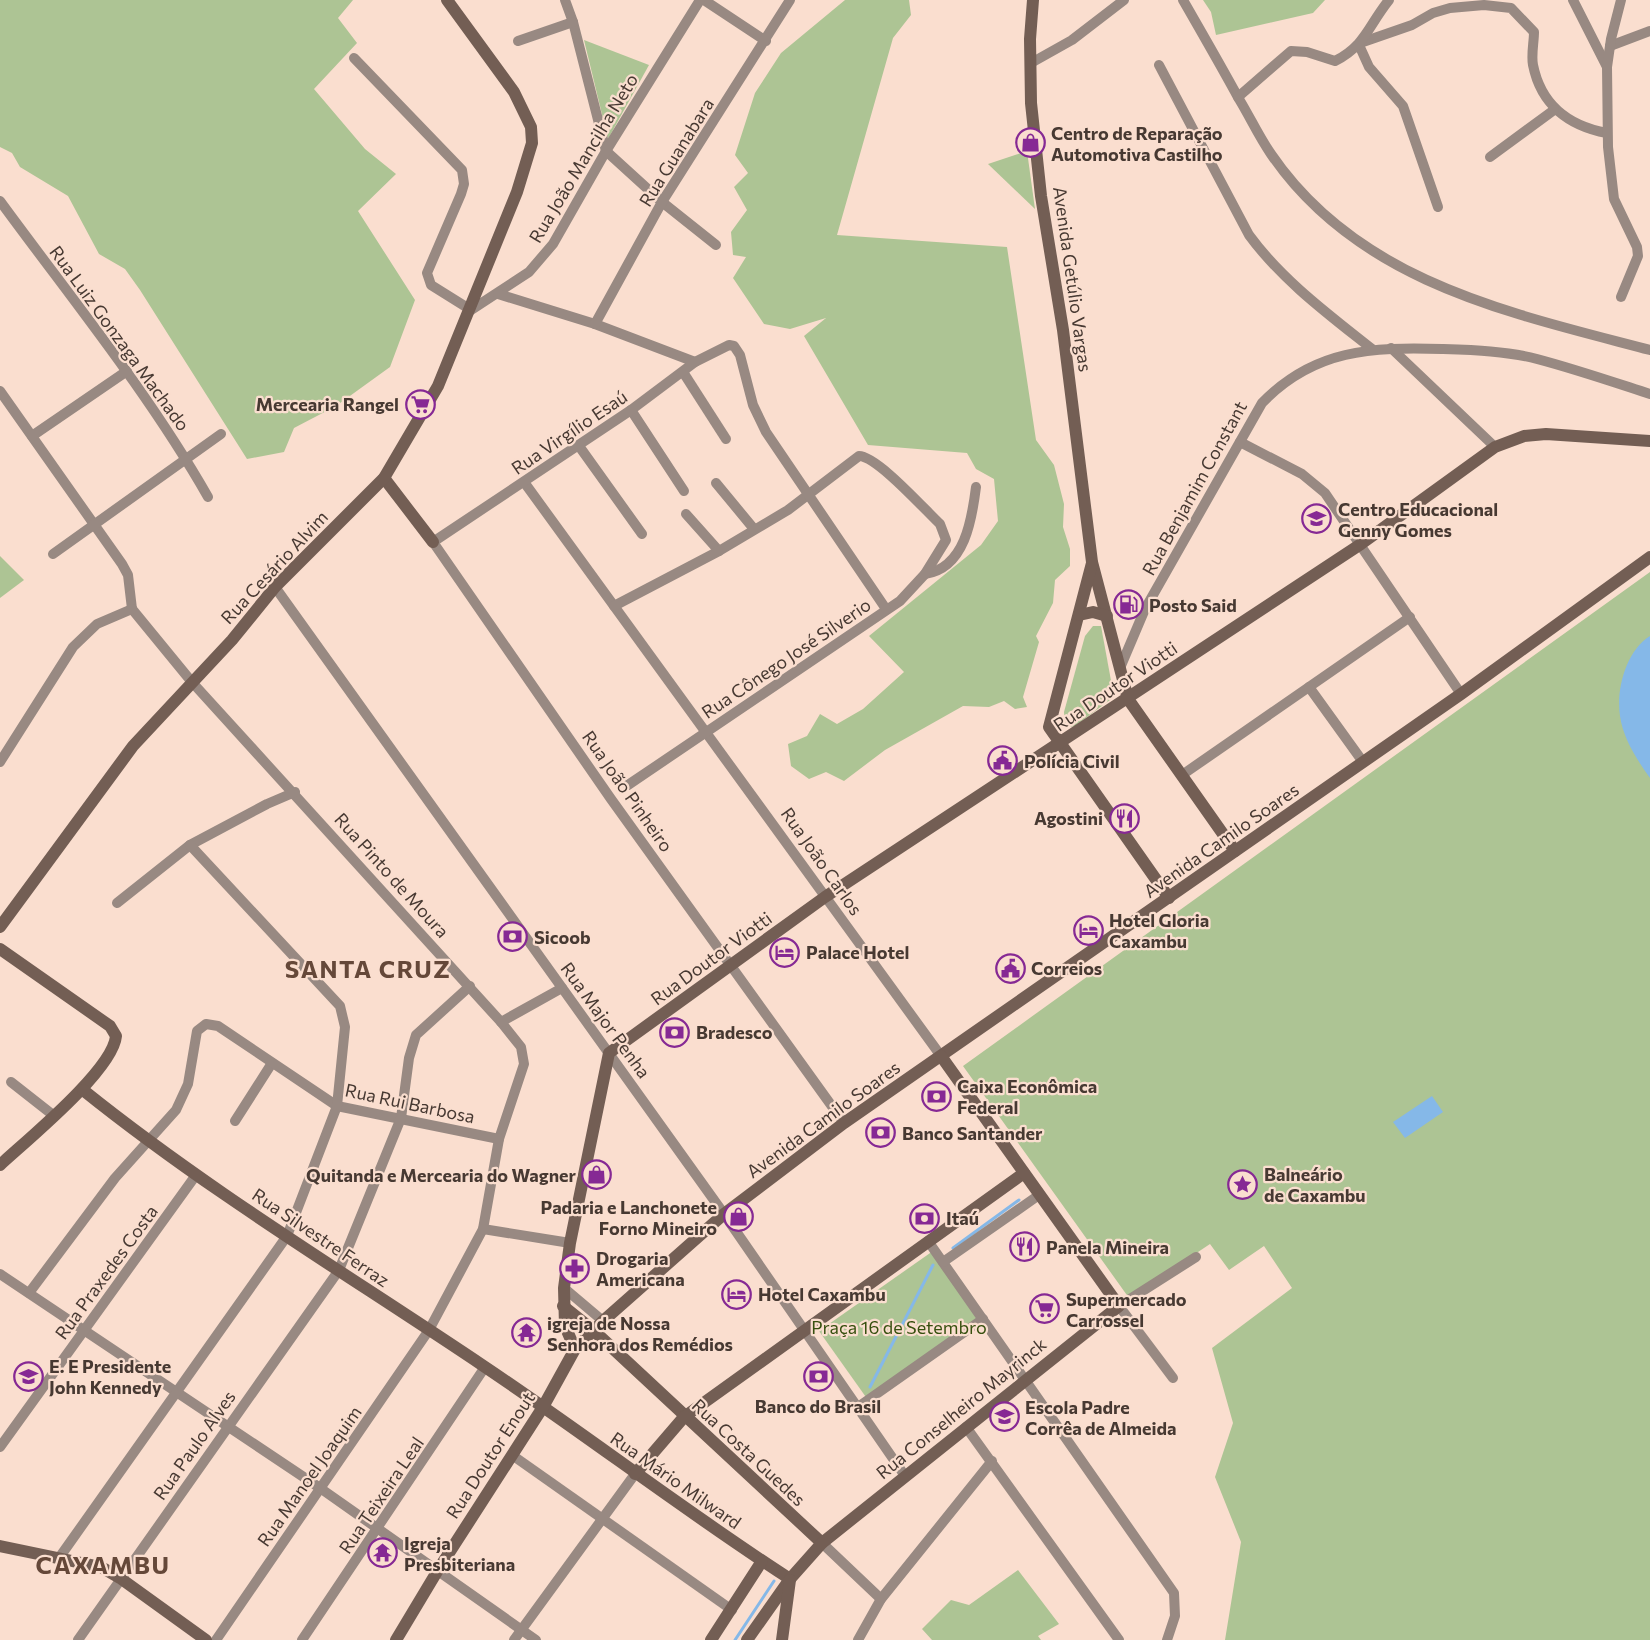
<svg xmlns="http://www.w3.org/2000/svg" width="1650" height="1640" font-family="Commissioner,sans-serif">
	<rect width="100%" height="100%" fill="#fadecf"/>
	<!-- green -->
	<g fill="#adc494">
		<path d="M0 0H353L338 18 357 43 314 89 365 149 396 174 358 211 415 300 390 367 336 406 294 428 284 452 247 459 140 290 125 269 99 254 68 196 20 167 12 153 0 147Z"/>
		<path d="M845 0H909L911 15 893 38 837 235 1007 247 1036 440 1054 465 1064 504 1063 527 1070 549V566L1055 580 1053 603 1036 636 1039 642 1023 697 1027 707 1015 709 1004 701 989 707 963 706 885 750 844 781 826 772 809 779 791 766 788 744 807 736 820 714 837 724 863 709 904 672 869 636 981 545 998 521 994 479 976 469 967 453 868 445 804 336 826 318 790 329 764 324 733 278 746 257 733 255 731 232 747 210 734 187 748 173 735 155 755 93 781 53Z"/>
		<path d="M1203 0H1325L1313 13 1216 35 1211 12Z"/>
		<path d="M584 40 649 65 608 139Z"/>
		<path d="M1027 151 1035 209 988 164Z"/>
		<path d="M0 556 24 580 0 598Z"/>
		<path d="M1650 572V1640H1225L1241 1542 1215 1477 1233 1423 1212 1348 1292 1288 1264 1246 1229 1270 1210 1244 1129 1298 963 1066Z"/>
		<path d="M1093 626H1101L1114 697 1075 726 1069 727 1065 724 1064 712 1085 636Z"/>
		<path d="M933 1251 979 1322 868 1400 819 1331Z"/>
		<path d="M1018 1570 1059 1624 1038 1636 1041 1640H932L922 1629 951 1600 969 1605Z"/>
	</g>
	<!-- water -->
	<g fill="#85b8e8">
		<path d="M1650 636V778C1637 760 1623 738 1620 716 1616 689 1626 651 1650 636Z"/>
		<path d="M1432 1096 1443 1112 1405 1138 1393 1122Z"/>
	</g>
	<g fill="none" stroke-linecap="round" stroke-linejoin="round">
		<!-- stream -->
		<g stroke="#85b8e8" stroke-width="3">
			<path d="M953 1248 1019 1200"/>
			<path d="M870 1387 933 1265"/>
			<path d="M735 1640 774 1581"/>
		</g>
		<!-- street -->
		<g stroke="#988982" stroke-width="10">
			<path d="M565 0 573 22 606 151 662 202 716 245"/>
			<path d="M704 0 766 41"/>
			<path d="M1183 0C1202 33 1221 66 1239 99 1250 117 1259 137 1271 154 1358 282 1510 313 1650 350"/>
			<path d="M1573 0 1607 67"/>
			<path d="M518 41 573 22"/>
			<path d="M1363 42 1412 25 1433 13 1450 8 1484 5 1511 8 1534 32C1534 42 1531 55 1533 65 1541 105 1569 126 1607 133"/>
			<path d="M1359 45 1369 67 1403 106 1438 207"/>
			<path d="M1610 46 1650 31"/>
			<path d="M354 58 462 170 464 184 461 194 427 273 431 285 471 310 529 272 553 244 606 151 700 0"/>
			<path d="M1031 63 1072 40 1124 0"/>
			<path d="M1159 65 1249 235C1282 280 1328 314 1372 349"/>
			<path d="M1238 97 1291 51 1307 52 1335 61C1366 45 1368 26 1389 0"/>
			<path d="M1490 157 1554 110"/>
			<path d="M0 201C71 298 148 392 208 497"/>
			<path d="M498 294 595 324 695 362"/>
			<path d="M1621 297 1638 256 1637 247 1614 199 1608 147 1607 67 1611 39 1621 0"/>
			<path d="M595 324 662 202 790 0"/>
			<path d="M1391 348 1495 447"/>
			<path d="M683 372 726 439"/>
			<path d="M0 391 122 564 128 575 132 609"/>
			<path d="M631 410 684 491"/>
			<path d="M32 436 127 371"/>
			<path d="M1240 442 1302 474 1325 493 1461 694"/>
			<path d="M579 446 642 534"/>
			<path d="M524 482 941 1056"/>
			<path d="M716 483 754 529"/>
			<path d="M686 514 719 551"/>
			<path d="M53 554 221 434"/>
			<path d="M925 574C965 568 972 519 976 487"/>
			<path d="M275 587 724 1214 905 1476"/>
			<path d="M614 606 719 551 788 510 859 456C877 456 925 510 940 524L946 540 925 574 900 601 628 785"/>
			<path d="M132 609 191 681 501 1022 521 1047 524 1064 499 1139 483 1229 429 1330 216 1640"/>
			<path d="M1120 668 1145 609 1262 403C1314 349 1372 347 1442 349 1473 350 1507 351 1537 359 1575 369 1613 382 1650 394"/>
			<path d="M1309 687 1363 762"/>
			<path d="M0 762 73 647 97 624 132 609"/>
			<path d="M1182 775 1410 617"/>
			<path d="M117 903 190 845 267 804 295 792"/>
			<path d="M501 1022 562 988"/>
			<path d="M11 1082 53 1115"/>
			<path d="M235 1121 272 1063"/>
			<path d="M844 1123 611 799 433 542 631 410 695 362 729 345 734 346 740 355 753 405 766 432 886 609"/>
			<path d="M483 1229 570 1243"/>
			<path d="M928 1241 1174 1593 1175 1616 1167 1640"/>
			<path d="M943 1262 1039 1195"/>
			<path d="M0 1274 320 1488 536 1640"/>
			<path d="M564 1288 603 1321"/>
			<path d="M29 1293 115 1178 176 1110 188 1084 197 1031 206 1024 218 1026 337 1106 499 1139"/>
			<path d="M1173 1378 1119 1306 1196 1257"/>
			<path d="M858 1407 983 1319"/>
			<path d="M966 1427 1119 1640"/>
			<path d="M0 1447 196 1175"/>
			<path d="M512 1455 732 1610"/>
			<path d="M822 1543 881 1599"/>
			<path d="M59 1558 287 1236 337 1106 345 1027 340 1006 190 845"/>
			<path d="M78 1640 339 1270 401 1118 409 1058 416 1035 470 986"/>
			<path d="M302 1640 485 1367"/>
			<path d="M514 1640 635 1474"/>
			<path d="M858 1640 881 1599 992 1461"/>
		</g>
		<!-- secondary -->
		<g stroke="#735e54" stroke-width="12">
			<path d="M1033 0 1030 39 1031 103 1041 196 1063 330 1092 562 1128 699 1235 851"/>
			<path d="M384 478 433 542"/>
			<path d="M1092 563 1049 727 1169 898"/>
			<path d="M1079 615 1093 612 1107 616"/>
			<path d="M0 927 133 746 232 640 275 587 384 478 438 386 517 192 532 143 531 127 514 92 447 0"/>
			<path d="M0 949 110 1026 116 1036C113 1070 27 1140 0 1165"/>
			<path d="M83 1090C210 1192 350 1276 485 1367 588 1436 686 1512 790 1579"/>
			<path d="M563 1306 593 1330 822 1543"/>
			<path d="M575 1349 565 1326 564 1288 570 1243 609 1053 825 897 1361 544 1495 447 1524 436 1546 434 1650 441"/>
			<path d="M635 1474 684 1417 1024 1173"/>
			<path d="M0 1546 101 1567 120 1578 206 1640"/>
			<path d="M396 1640 438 1570 543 1407 575 1349 603 1321 724 1214 844 1123 1461 694 1650 557"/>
			<path d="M711 1640 762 1561"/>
			<path d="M747 1640 790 1579 822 1543 1119 1306 941 1056"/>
			<path d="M782 1640 790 1580"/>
		</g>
	</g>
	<!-- icons -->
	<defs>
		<symbol id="shop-ring" viewBox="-11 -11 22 22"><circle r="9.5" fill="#fadecf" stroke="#862994" stroke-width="1.5"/><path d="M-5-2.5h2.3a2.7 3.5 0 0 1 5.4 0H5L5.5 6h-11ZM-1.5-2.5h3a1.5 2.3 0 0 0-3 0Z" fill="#862994"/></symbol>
		<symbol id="supermarket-ring" viewBox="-11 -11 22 22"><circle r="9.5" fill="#fadecf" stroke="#862994" stroke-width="1.5"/><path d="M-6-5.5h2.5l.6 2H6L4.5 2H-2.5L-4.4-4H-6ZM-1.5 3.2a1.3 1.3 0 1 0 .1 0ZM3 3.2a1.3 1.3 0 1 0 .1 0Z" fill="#862994"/></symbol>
		<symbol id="school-ring" viewBox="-11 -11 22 22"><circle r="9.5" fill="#fadecf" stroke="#862994" stroke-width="1.5"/><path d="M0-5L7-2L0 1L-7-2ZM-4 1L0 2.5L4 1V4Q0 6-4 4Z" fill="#862994"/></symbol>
		<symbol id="fuel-ring" viewBox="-11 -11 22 22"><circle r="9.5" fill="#fadecf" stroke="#862994" stroke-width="1.5"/><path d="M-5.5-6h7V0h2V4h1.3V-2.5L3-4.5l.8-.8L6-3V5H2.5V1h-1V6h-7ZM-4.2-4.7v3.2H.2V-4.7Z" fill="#862994"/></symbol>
		<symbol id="civic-ring" viewBox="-11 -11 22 22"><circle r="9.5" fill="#fadecf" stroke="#862994" stroke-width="1.5"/><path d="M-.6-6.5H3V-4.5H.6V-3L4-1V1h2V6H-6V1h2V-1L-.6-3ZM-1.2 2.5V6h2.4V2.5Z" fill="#862994"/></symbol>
		<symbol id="restaurant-ring" viewBox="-11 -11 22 22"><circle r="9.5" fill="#fadecf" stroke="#862994" stroke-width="1.5"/><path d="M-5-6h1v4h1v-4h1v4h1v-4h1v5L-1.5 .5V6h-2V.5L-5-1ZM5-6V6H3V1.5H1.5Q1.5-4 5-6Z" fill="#862994"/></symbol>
		<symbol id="hotel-ring" viewBox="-11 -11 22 22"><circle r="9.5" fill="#fadecf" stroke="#862994" stroke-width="1.5"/><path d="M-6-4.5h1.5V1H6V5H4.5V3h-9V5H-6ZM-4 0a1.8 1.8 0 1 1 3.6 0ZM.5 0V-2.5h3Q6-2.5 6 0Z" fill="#862994"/></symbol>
		<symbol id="bank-ring" viewBox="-11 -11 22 22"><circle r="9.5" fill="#fadecf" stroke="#862994" stroke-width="1.5"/><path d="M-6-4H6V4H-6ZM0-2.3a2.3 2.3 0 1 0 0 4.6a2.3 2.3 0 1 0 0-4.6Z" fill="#862994"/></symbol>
		<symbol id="sight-ring" viewBox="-11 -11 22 22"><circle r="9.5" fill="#fadecf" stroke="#862994" stroke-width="1.5"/><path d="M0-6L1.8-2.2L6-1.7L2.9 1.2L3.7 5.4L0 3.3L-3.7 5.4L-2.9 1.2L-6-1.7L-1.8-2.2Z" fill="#862994"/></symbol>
		<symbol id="pharmacy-ring" viewBox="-11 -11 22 22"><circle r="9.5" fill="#fadecf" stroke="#862994" stroke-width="1.5"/><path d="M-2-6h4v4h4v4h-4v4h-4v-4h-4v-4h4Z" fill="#862994"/></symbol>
		<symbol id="temple-ring" viewBox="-11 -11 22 22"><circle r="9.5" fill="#fadecf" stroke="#862994" stroke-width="1.5"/><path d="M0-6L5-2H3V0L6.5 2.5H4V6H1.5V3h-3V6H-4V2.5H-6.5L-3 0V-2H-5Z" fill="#862994"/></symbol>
	</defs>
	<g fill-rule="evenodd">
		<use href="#shop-ring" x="1014" y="126" width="33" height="33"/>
		<use href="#supermarket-ring" x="404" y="388" width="33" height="33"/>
		<use href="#school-ring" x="1300" y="502" width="33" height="33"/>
		<use href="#fuel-ring" x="1112" y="588" width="33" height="33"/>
		<use href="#civic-ring" x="986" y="744" width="33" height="33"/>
		<use href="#restaurant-ring" x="1108" y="802" width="33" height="33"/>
		<use href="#hotel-ring" x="1072" y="914" width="33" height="33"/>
		<use href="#bank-ring" x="496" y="920" width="33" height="33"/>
		<use href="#hotel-ring" x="768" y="936" width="33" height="33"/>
		<use href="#civic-ring" x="994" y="952" width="33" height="33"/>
		<use href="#bank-ring" x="658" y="1016" width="33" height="33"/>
		<use href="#bank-ring" x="920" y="1080" width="33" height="33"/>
		<use href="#bank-ring" x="864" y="1116" width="33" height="33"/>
		<use href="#shop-ring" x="580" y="1158" width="33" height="33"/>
		<use href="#sight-ring" x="1226" y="1168" width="33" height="33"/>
		<use href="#shop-ring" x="722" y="1200" width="33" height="33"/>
		<use href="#bank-ring" x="908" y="1202" width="33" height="33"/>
		<use href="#restaurant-ring" x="1008" y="1230" width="33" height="33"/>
		<use href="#pharmacy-ring" x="558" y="1252" width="33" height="33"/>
		<use href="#hotel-ring" x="720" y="1278" width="33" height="33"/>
		<use href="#supermarket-ring" x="1028" y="1292" width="33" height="33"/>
		<use href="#temple-ring" x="510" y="1316" width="33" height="33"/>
		<use href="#school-ring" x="12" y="1360" width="33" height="33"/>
		<use href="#bank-ring" x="802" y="1360" width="33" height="33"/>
		<use href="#school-ring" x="988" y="1400" width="33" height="33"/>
		<use href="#temple-ring" x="366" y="1536" width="33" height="33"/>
	</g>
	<g text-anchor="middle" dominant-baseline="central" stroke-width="4.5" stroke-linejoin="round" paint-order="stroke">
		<!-- poi labels -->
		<g font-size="18" font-weight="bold" fill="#473932" stroke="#fadecf" text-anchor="start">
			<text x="1051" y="133">Centro de Reparação<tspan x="1051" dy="21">Automotiva Castilho</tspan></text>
			<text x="399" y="404" text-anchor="end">Mercearia Rangel</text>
			<text x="1338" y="509">Centro Educacional<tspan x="1338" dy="21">Genny Gomes</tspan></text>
			<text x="1149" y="605">Posto Said</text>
			<text x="1024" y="761">Polícia Civil</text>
			<text x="1103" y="818" text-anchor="end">Agostini</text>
			<text x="1109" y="920">Hotel Gloria<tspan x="1109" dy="21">Caxambu</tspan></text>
			<text x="534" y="937">Sicoob</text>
			<text x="806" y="952">Palace Hotel</text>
			<text x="1031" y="968">Correios</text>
			<text x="696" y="1032">Bradesco</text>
			<text x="957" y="1086">Caixa Econômica<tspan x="957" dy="21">Federal</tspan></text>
			<text x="902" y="1133">Banco Santander</text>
			<text x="1264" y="1174">Balneário<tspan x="1264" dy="21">de Caxambu</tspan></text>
			<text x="576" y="1175" text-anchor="end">Quitanda e Mercearia do Wagner</text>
			<text x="717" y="1207" text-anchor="end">Padaria e Lanchonete<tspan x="717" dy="21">Forno Mineiro</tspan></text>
			<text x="946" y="1218">Itaú</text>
			<text x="1046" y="1247">Panela Mineira</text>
			<text x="596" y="1258">Drogaria<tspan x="596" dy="21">Americana</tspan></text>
			<text x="758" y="1294">Hotel Caxambu</text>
			<text x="1066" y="1299">Supermercado<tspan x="1066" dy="21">Carrossel</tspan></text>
			<text x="547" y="1323">igreja de Nossa<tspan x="547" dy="21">Senhora dos Remédios</tspan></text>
			<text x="49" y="1366">E. E Presidente<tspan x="49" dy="21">John Kennedy</tspan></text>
			<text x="818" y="1406" text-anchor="middle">Banco do Brasil</text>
			<text x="1025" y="1407">Escola Padre<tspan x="1025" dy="21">Corrêa de Almeida</tspan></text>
			<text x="404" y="1543">Igreja<tspan x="404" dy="21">Presbiteriana</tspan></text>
		</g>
		<!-- street labels -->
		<g font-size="18" fill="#473932" stroke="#fadecf">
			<text transform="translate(676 152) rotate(-58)">Rua Guanabara</text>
			<text transform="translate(583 158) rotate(-59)">Rua João Mancilha Neto</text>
			<text transform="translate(1073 279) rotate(82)">Avenida Getúlio Vargas</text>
			<text transform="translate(120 338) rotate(54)">Rua Luiz Gonzaga Machado</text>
			<text transform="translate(569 432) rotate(-34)">Rua Virgílio Esaú</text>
			<text transform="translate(1194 488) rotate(-61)">Rua Benjamim Constant</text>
			<text transform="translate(274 567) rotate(-47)">Rua Cesário Alvim</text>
			<text transform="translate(786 658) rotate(-34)">Rua Cônego José Silverio</text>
			<text transform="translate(1115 686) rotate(-34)">Rua Doutor Viotti</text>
			<text transform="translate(628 791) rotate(55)">Rua João Pinheiro</text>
			<text transform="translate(1221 840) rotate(-35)">Avenida Camilo Soares</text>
			<text transform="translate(822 861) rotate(55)">Rua João Carlos</text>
			<text transform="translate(392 875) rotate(48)">Rua Pinto de Moura</text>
			<text transform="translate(711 958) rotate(-36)">Rua Doutor Viotti</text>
			<text transform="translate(606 1020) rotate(54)">Rua Major Penha</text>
			<text transform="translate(410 1103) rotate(12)">Rua Rui Barbosa</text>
			<text transform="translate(823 1119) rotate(-36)">Avenida Camilo Soares</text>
			<text transform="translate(321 1237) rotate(34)">Rua Silvestre Ferraz</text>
			<text transform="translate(106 1272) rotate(-54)">Rua Praxedes Costa</text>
			<text transform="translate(961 1408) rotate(-39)">Rua Conselheiro Mayrinck</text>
			<text transform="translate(194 1445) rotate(-55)">Rua Paulo Alves</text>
			<text transform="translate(749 1452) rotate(43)">Rua Costa Guedes</text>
			<text transform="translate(490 1455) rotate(-57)">Rua Doutor Enout</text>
			<text transform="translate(309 1476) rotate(-55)">Rua Manoel Joaquim</text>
			<text transform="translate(676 1480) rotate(35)">Rua Mário Milward</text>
			<text transform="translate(381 1495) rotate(-56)">Rua Teixeira Leal</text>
		</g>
		<!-- park labels -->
		<g font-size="18" fill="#37500f" stroke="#fadecf">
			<text x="899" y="1327">Praça 16 de Setembro</text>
		</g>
		<!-- district labels -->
		<g font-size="24" font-weight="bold" letter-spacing="1.5" fill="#654839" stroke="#fadecf">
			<text x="368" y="968">SANTA CRUZ</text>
			<text x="103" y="1564">CAXAMBU</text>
		</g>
	</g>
</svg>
